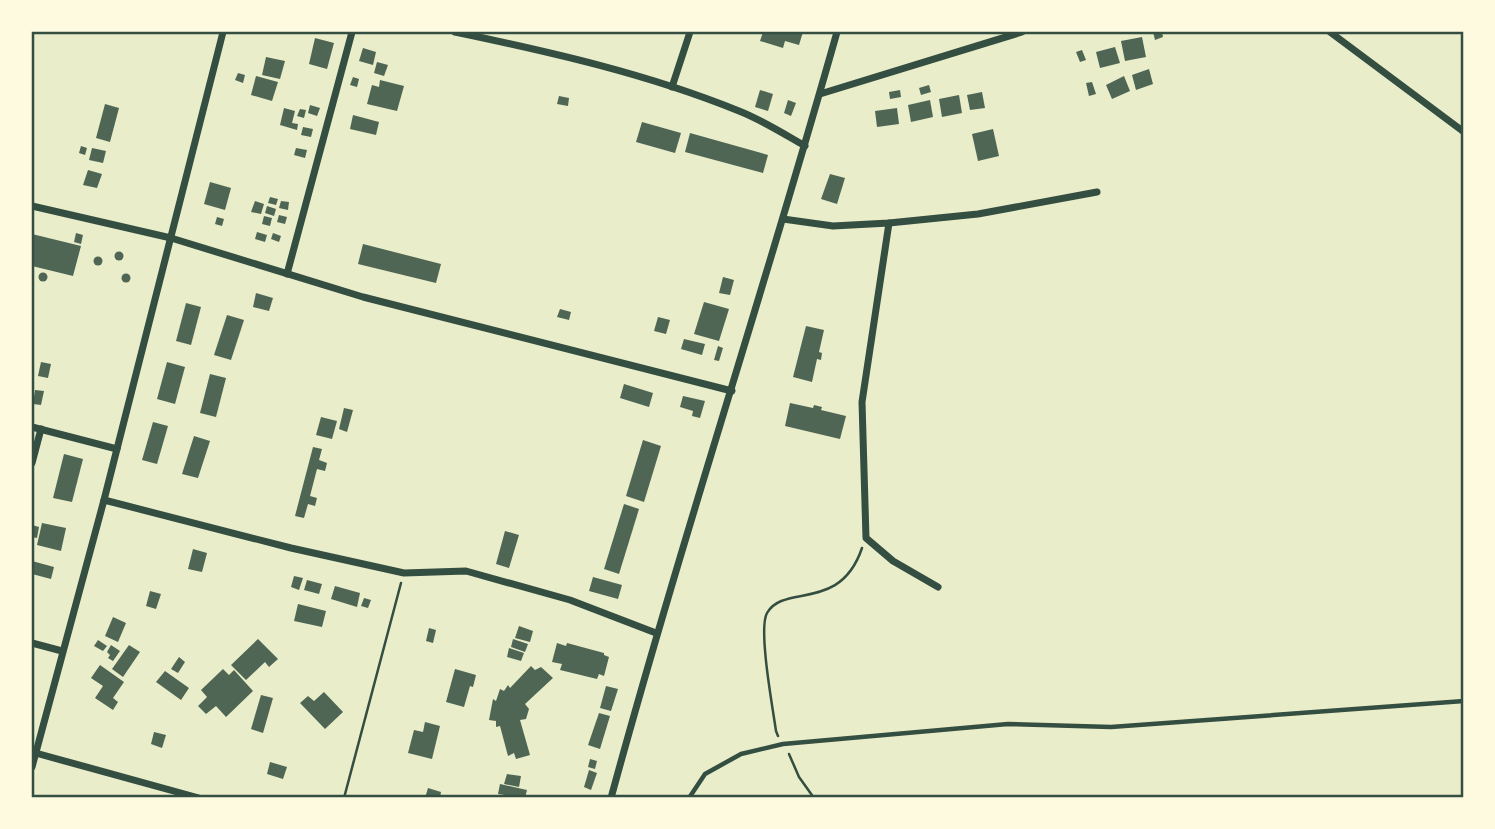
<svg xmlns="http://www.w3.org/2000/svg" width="1495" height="829" font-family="Cabin,sans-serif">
	<rect width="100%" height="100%" fill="#e9edc9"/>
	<!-- building -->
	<g fill="#4f6655">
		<path d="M763 32H803L799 45 785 41 783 48 760 41Z"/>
		<path d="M1153 32H1162L1163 37 1155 40Z"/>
		<path d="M1142 37 1146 57 1125 61 1121 41Z"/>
		<path d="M315 38 334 43 327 69 309 64Z"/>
		<path d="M1115 47 1120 63 1100 68 1096 52Z"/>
		<path d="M363 48 376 52 373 65 359 61Z"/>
		<path d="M1082 50 1086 60 1080 62 1076 52Z"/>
		<path d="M266 57 285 61 280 79 262 75Z"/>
		<path d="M377 62 388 65 384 76 374 73Z"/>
		<path d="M1149 69 1153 84 1136 90 1132 75Z"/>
		<path d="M238 73 245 75 243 83 235 80Z"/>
		<path d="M256 76 278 82 272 101 251 95Z"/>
		<path d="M1124 76 1130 91 1112 99 1106 85Z"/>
		<path d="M353 77 359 79 357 87 350 85Z"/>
		<path d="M380 80 404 86 397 111 367 104 372 85 379 87Z"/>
		<path d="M1092 82 1096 94 1089 96 1086 83Z"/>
		<path d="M929 85 931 92 921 95 919 88Z"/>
		<path d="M760 90 773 94 768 111 755 107Z"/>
		<path d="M900 90 901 97 890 99 889 92Z"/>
		<path d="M982 92 985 108 970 110 967 95Z"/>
		<path d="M959 95 962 113 942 117 939 99Z"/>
		<path d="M559 96 569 98 568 106 557 104Z"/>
		<path d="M788 100 796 103 791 116 784 113Z"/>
		<path d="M930 100 933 117 911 122 908 105Z"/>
		<path d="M105 104 119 108 110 142 96 138Z"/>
		<path d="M310 105 320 108 317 116 308 113Z"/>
		<path d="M284 108 295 111 292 123 298 124 297 130 280 125Z"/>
		<path d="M897 108 899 124 877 127 875 111Z"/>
		<path d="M300 109 306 110 304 118 297 116Z"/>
		<path d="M353 115 379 122 376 135 350 129Z"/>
		<path d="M642 122 681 133 675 153 636 142Z"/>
		<path d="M303 127 313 129 311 137 301 135Z"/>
		<path d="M993 129 999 156 978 161 972 134Z"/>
		<path d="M690 133 768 155 763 173 685 152Z"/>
		<path d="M81 146 87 148 85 155 79 153Z"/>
		<path d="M92 148 106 151 103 163 89 160Z"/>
		<path d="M296 148 307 150 305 158 294 155Z"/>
		<path d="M88 170 102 174 97 188 83 185Z"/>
		<path d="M830 174 845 178 837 204 821 199Z"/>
		<path d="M210 182 231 188 225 210 204 204Z"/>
		<path d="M270 197 278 199 276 205 268 203Z"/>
		<path d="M255 201 264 204 261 214 251 212Z"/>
		<path d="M281 201 289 202 288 210 279 208Z"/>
		<path d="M267 206 276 209 274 216 265 213Z"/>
		<path d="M279 215 287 217 285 224 277 222Z"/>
		<path d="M264 216 272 218 270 226 262 224Z"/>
		<path d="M217 217 224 219 222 226 215 224Z"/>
		<path d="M257 232 267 235 265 242 255 239Z"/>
		<path d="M76 233 83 235 81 244 74 242Z"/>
		<path d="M273 233 281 236 279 242 271 239Z"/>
		<path d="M32 234 81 246 73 276 32 266Z"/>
		<path d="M363 244 441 264 436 283 358 264Z"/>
		<circle cx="119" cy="256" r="4.5"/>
		<circle cx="98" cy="261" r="4.5"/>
		<circle cx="43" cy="277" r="4.5"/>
		<circle cx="126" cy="278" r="4.5"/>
		<path d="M723 277 734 280 730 295 719 293Z"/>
		<path d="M256 293 273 298 269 311 253 307Z"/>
		<path d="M704 302 729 309 719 341 694 334Z"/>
		<path d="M186 303 201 307 191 345 176 341Z"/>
		<path d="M560 309 571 312 569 320 557 317Z"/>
		<path d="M227 315 244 320 231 360 214 355Z"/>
		<path d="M658 317 670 320 666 334 654 331Z"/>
		<path d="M806 326 824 330 819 352 822 353 821 360 817 359 812 382 793 377Z"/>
		<path d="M684 339 705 344 702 355 681 349Z"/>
		<path d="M718 346 723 348 719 361 714 360Z"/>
		<path d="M41 362 51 364 48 378 38 376Z"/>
		<path d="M167 362 185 367 175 404 157 399Z"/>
		<path d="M210 374 226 378 216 417 200 413Z"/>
		<path d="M624 384 653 393 649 407 620 398Z"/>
		<path d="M35 390 44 391 41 405 33 404Z"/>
		<path d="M683 396 705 401 700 418 692 416 693 411 680 407Z"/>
		<path d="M790 403 813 408 814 405 822 407 821 410 846 416 840 439 785 426Z"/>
		<path d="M344 408 353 410 347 432 339 429Z"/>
		<path d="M321 417 337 421 332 439 316 435Z"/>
		<path d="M153 422 168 426 157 464 142 460Z"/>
		<path d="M194 436 210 441 198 478 182 474Z"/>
		<path d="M643 440 661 446 644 502 626 496Z"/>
		<path d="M313 447 322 449 319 460 327 463 325 471 317 469 310 496 317 498 315 506 308 504 304 518 295 516Z"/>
		<path d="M64 454 83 459 72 502 53 498Z"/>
		<path d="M624 504 639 509 619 574 604 569Z"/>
		<path d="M42 523 66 528 61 551 37 545Z"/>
		<path d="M32 525 39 527 37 538 32 537Z"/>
		<path d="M505 531 519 535 509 568 496 564Z"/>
		<path d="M193 549 207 553 202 572 188 569Z"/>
		<path d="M32 561 54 567 51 579 32 574Z"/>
		<path d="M294 576 303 578 299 590 291 587Z"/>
		<path d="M593 577 622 585 618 599 589 591Z"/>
		<path d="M307 580 322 584 319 594 304 590Z"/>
		<path d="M335 586 360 593 357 607 331 599Z"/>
		<path d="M150 591 161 594 156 609 146 606Z"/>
		<path d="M364 598 371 600 368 608 361 606Z"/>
		<path d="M298 604 326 611 322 627 294 621Z"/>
		<path d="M113 617 126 623 118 642 105 636Z"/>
		<path d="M519 626 533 631 530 642 515 638Z"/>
		<path d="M429 628 436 630 433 643 426 641Z"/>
		<path d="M258 639 278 659 269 667 265 662 246 680 231 665Z"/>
		<path d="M513 639 528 644 525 652 511 647Z"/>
		<path d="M98 640 107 646 103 651 94 646Z"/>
		<path d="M557 643 566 646 567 643 604 653V655L609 657 604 676 599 674 597 679 560 670 562 664 552 662Z"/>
		<path d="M111 645 120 651 113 661 108 658 110 655 107 652Z"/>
		<path d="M129 645 140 652 123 677 112 669Z"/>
		<path d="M509 648 524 653 521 661 507 657Z"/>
		<path d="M179 657 185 662 178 673 171 669Z"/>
		<path d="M100 665 124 682 113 698 118 702 113 710 95 698 103 686 91 678Z"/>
		<path d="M531 666 535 670 541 667 553 678 525 704 529 709 526 719 520 720 530 755 516 759 514 753 508 756 500 726 496 727V721L489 720 493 699 496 701 500 689 504 691 508 685 510 688Z"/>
		<path d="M223 669 229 675 234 670 253 691 226 717 216 706 206 714 198 706 207 697 201 690Z"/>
		<path d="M455 669 476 675 473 687 470 686 464 707 446 702Z"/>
		<path d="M165 671 189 688 181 700 156 682Z"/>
		<path d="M606 686 618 689 611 711 600 708Z"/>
		<path d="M324 692 343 712 325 729 300 703 308 696 314 701Z"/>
		<path d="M261 695 273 698 263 733 251 729Z"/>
		<path d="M599 713 610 716 600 749 588 745Z"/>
		<path d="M425 722 440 726 432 759 408 753 414 730 423 732Z"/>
		<path d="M154 732 166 735 162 748 151 744Z"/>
		<path d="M590 759 597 761 595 769 588 767Z"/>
		<path d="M270 762 287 767 283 779 267 774Z"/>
		<path d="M589 770 597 773 591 790 584 787Z"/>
		<path d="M507 774 521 776 519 787 504 784Z"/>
		<path d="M500 784 527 790 525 798 498 794Z"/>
		<path d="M428 788 441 792 440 798H425Z"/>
	</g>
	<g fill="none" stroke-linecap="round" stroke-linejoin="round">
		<!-- path -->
		<g stroke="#344e41" stroke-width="2.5">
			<path d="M778 736 776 731C773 709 758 629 767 613 784 583 840 613 862 548"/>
			<path d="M789 754 799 777 814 798"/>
			<path d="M344 798 401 583"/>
		</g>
		<!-- service -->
		<path stroke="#344e41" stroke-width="4.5" d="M689 798 705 774 741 754 783 744 1008 724 1111 727 1464 701"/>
		<!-- minor -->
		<g stroke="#344e41" stroke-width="7">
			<path d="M455 32C551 52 648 74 739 111 762 120 784 134 805 146"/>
			<path d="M1330 32 1464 132"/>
			<path d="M672 87 690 32"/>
			<path d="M820 94 1022 32"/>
			<path d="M32 206 171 238 363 297 732 391"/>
			<path d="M783 219 833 226 889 223 978 214 1097 192"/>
			<path d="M889 223 862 402 866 538 893 561 938 587"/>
			<path d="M287 274 352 32"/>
			<path d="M32 427 117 449"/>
			<path d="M32 463 41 429"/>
			<path d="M104 500 291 548 404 573 466 571 570 600 656 633"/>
			<path d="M32 643 62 651"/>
			<path d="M32 752 199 798"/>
			<path d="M32 767 104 500 223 32"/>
			<path d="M611 798C681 541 765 288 837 32"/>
		</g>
	</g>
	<!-- border -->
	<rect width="1495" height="829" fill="none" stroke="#fefae0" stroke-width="66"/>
	<rect x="33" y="33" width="1429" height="763" fill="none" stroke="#344e41" stroke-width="2.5"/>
</svg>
